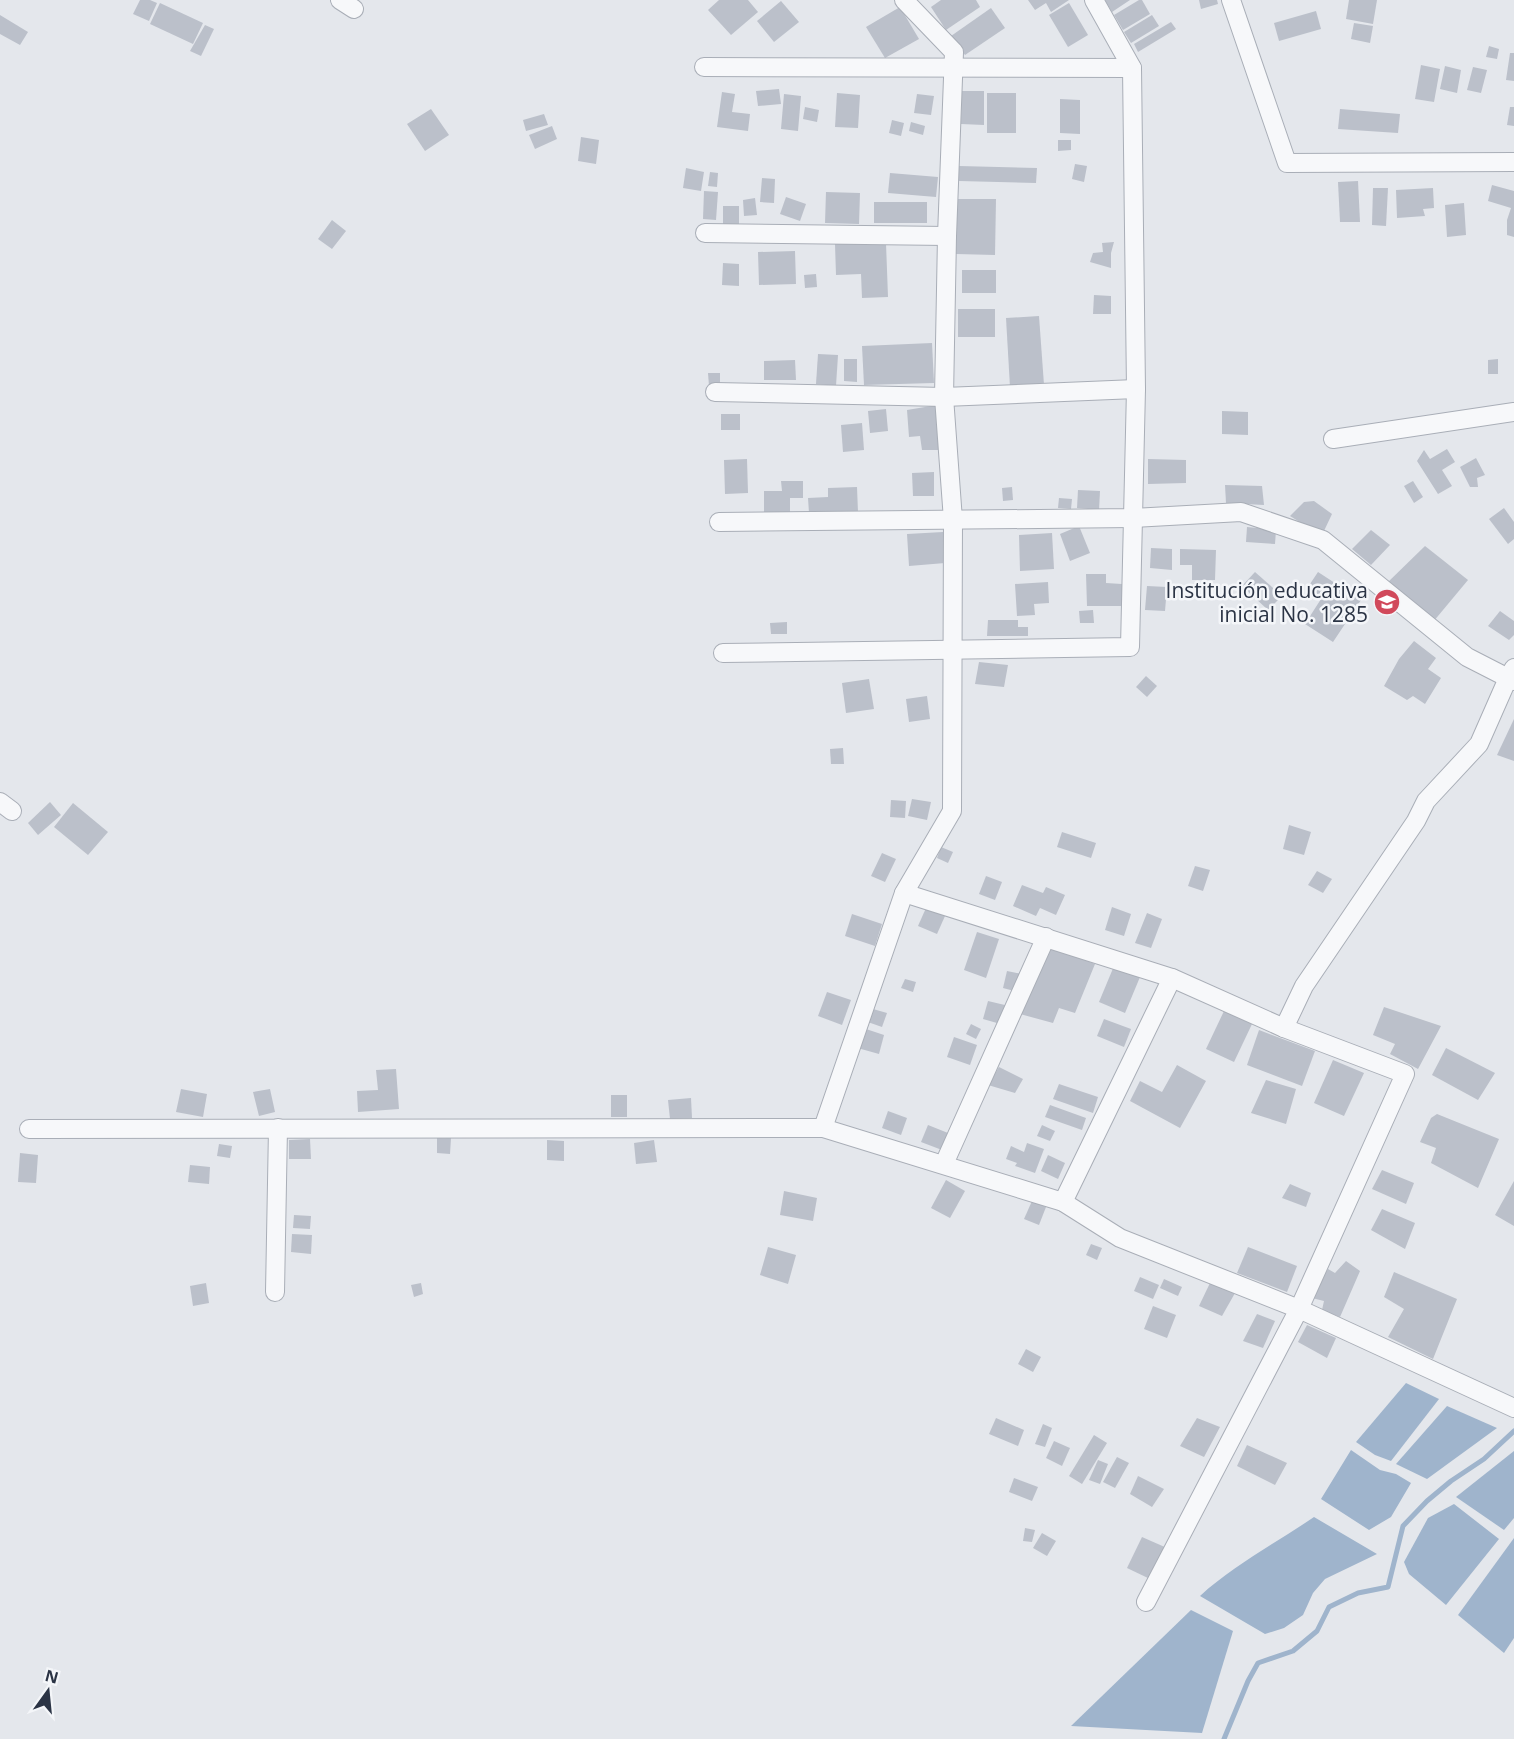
<svg xmlns="http://www.w3.org/2000/svg" width="1514" height="1739" font-family="'Open Sans',sans-serif">
	<rect width="100%" height="100%" fill="#e4e7ec"/>
	<!-- water -->
	<g fill="#9fb4cc">
		<path d="M1406 1383 1439 1399 1391 1461 1375 1455 1356 1442Z"/>
		<path d="M1447 1406 1497 1428 1427 1479 1396 1464Z"/>
		<path d="M1351 1450 1380 1470 1396 1474 1411 1483 1391 1517 1369 1530 1321 1499Z"/>
		<path d="M1514 1451V1518L1504 1530 1456 1497Z"/>
		<path d="M1454 1504 1499 1539 1446 1605 1409 1574 1404 1562 1428 1518Z"/>
		<path d="M1314 1517 1377 1554 1325 1579 1313 1593 1303 1615 1284 1628 1265 1634 1200 1596C1234 1565 1276 1543 1314 1517Z"/>
		<path d="M1514 1538V1638L1504 1653 1458 1615Z"/>
		<path d="M1191 1610 1233 1631 1202 1733 1071 1726Z"/>
	</g>
	<g fill="none" stroke-linecap="round" stroke-linejoin="round">
		<!-- stream -->
		<path stroke="#9fb4cc" stroke-width="5" d="M1224 1739 1248 1681 1258 1663 1293 1651 1317 1631 1329 1607 1358 1593 1388 1587 1403 1526 1427 1501 1451 1481 1484 1459 1514 1431"/>
	</g>
	<!-- building -->
	<g fill="#bbc0ca">
		<path d="M140 0H150L157 3 149 21 133 14Z"/>
		<path d="M719 0H748L758 12 731 35 708 10Z"/>
		<path d="M941 0H976L980 7 946 30 931 7Z"/>
		<path d="M1028 0H1069L1051 12 1046 3 1035 10Z"/>
		<path d="M1105 0H1130L1112 12Z"/>
		<path d="M1139 0H1142L1150 14 1123 30 1114 15Z"/>
		<path d="M1199 0H1217L1218 4 1201 9Z"/>
		<path d="M1349 0H1377L1373 24 1346 19Z"/>
		<path d="M781 1 799 22 774 42 757 21Z"/>
		<path d="M160 3 203 23 193 44 150 24Z"/>
		<path d="M1069 3 1088 35 1068 47 1049 15Z"/>
		<path d="M900 7 919 39 885 58 866 27Z"/>
		<path d="M991 8 1005 28 965 55 951 36Z"/>
		<path d="M1316 11 1321 29 1279 41 1274 23Z"/>
		<path d="M0 15 28 32 20 45 0 34Z"/>
		<path d="M1152 15 1159 26 1131 43 1124 32Z"/>
		<path d="M1171 22 1176 29 1138 52 1134 44Z"/>
		<path d="M1354 23 1373 26 1370 43 1351 39Z"/>
		<path d="M205 25 214 29 201 56 190 51Z"/>
		<path d="M1489 46 1499 49 1497 59 1486 57Z"/>
		<path d="M1510 53H1514V81L1506 80Z"/>
		<path d="M1421 65 1440 69 1434 102 1415 99Z"/>
		<path d="M1445 66 1461 70 1457 93 1440 89Z"/>
		<path d="M1473 67 1487 70 1481 93 1467 90Z"/>
		<path d="M779 89 781 104 758 106 756 91Z"/>
		<path d="M962 91H984V125L961 124Z"/>
		<path d="M722 92 735 94 732 112 750 114 748 131 717 127Z"/>
		<path d="M837 93 860 95 858 128 835 127Z"/>
		<rect x="987" y="93" width="29" height="40"/>
		<path d="M784 94 801 96 798 131 781 129Z"/>
		<path d="M917 94 934 96 931 115 914 113Z"/>
		<path d="M1060 99 1080 100V134L1060 133Z"/>
		<path d="M805 107 819 110 817 122 803 119Z"/>
		<path d="M1510 107H1514V126L1507 125Z"/>
		<path d="M431 109 449 135 425 151 407 124Z"/>
		<path d="M1340 109 1400 114 1398 133 1338 129Z"/>
		<path d="M544 114 548 125 526 131 523 120Z"/>
		<path d="M892 120 904 123 901 136 889 133Z"/>
		<path d="M911 122 925 126 923 135 909 131Z"/>
		<path d="M552 126 557 139 535 149 529 135Z"/>
		<path d="M581 137 599 140 596 164 578 161Z"/>
		<path d="M1058 140H1071V150L1058 151Z"/>
		<path d="M1075 164 1087 166 1084 182 1072 179Z"/>
		<path d="M959 166 1037 168 1036 183 959 181Z"/>
		<path d="M686 168 704 172 701 191 683 188Z"/>
		<path d="M710 172 718 173 717 187 708 186Z"/>
		<path d="M890 173 938 177 936 197 888 193Z"/>
		<path d="M762 178 775 179 774 203 760 202Z"/>
		<path d="M1358 181 1360 222H1340L1338 182Z"/>
		<path d="M1492 185 1514 191V237L1507 235V220L1511 208 1488 201Z"/>
		<path d="M1373 188H1388L1386 226 1372 225Z"/>
		<path d="M1433 188 1434 208 1423 209 1425 216 1397 218 1396 190Z"/>
		<path d="M704 191 718 192 716 220 703 219Z"/>
		<path d="M826 192 860 193 859 224 825 223Z"/>
		<path d="M786 197 806 204 800 221 780 214Z"/>
		<path d="M755 198 757 215 744 216 743 200Z"/>
		<path d="M957 199H996L995 255 956 254Z"/>
		<rect x="874" y="202" width="53" height="21"/>
		<path d="M1464 203 1466 235 1447 237 1445 205Z"/>
		<rect x="723" y="206" width="16" height="18"/>
		<path d="M332 220 346 231 332 249 318 239Z"/>
		<path d="M1114 242 1111 253V268L1090 262 1093 253 1103 252 1102 243Z"/>
		<path d="M886 243 888 297 862 298 861 274 836 275 835 244Z"/>
		<path d="M795 251 796 284 759 285 758 252Z"/>
		<path d="M723 263 739 264V286L722 285Z"/>
		<rect x="962" y="270" width="34" height="23"/>
		<path d="M816 274 817 287 805 288 804 275Z"/>
		<path d="M1094 295 1111 296V314H1093Z"/>
		<rect x="958" y="309" width="37" height="28"/>
		<path d="M1039 316 1044 385 1010 387 1006 318Z"/>
		<path d="M932 343 934 383 864 385 862 346Z"/>
		<path d="M818 354 838 355 836 386 816 384Z"/>
		<path d="M844 359H857V382L844 381Z"/>
		<path d="M1498 359V374H1488V360Z"/>
		<path d="M795 360 796 380H764V361Z"/>
		<path d="M708 373H720V385L709 386Z"/>
		<path d="M937 405 941 450H922L920 436 909 437 907 410Z"/>
		<path d="M886 409 888 431 870 433 868 411Z"/>
		<path d="M1222 411 1248 412V435L1222 434Z"/>
		<rect x="721" y="414" width="19" height="16"/>
		<path d="M862 423 864 450 843 452 841 425Z"/>
		<path d="M1447 449 1455 462 1442 470 1452 486 1438 494 1417 461 1424 450 1430 459Z"/>
		<path d="M1476 458 1485 475 1477 478 1478 487H1470L1460 467Z"/>
		<path d="M747 459 748 493 725 494 724 460Z"/>
		<path d="M1148 459 1186 460V483L1148 484Z"/>
		<path d="M934 472V496H913L912 473Z"/>
		<path d="M781 481H803V498H790V512H764V491H782Z"/>
		<path d="M1413 481 1423 497 1414 503 1404 486Z"/>
		<path d="M1225 485 1262 486 1264 505 1226 503Z"/>
		<path d="M857 487 858 512 809 513 808 498 828 497V488Z"/>
		<path d="M1012 487 1013 500 1003 501 1002 488Z"/>
		<path d="M1078 490 1100 491 1099 510 1077 508Z"/>
		<path d="M1059 498 1072 499 1071 509 1058 508Z"/>
		<path d="M1314 501 1332 514 1323 533 1311 529 1290 516 1304 502Z"/>
		<path d="M1504 508 1514 522V539L1508 544 1489 519Z"/>
		<path d="M1079 526 1090 553 1070 561 1060 534Z"/>
		<path d="M1247 527 1276 530 1275 544 1246 542Z"/>
		<path d="M1371 530 1390 545 1371 565 1352 549Z"/>
		<path d="M943 532 945 563 909 566 907 534Z"/>
		<path d="M1052 533 1054 569 1020 571 1019 535Z"/>
		<path d="M1425 546 1468 580 1433 622 1385 585Z"/>
		<path d="M1151 548 1172 549V570L1150 568Z"/>
		<path d="M1180 549 1216 550 1215 580H1192V565H1180Z"/>
		<path d="M1255 572 1282 596 1268 610 1242 586Z"/>
		<path d="M1318 572 1361 600 1333 642 1305 624 1321 599 1306 590Z"/>
		<path d="M1086 574H1106V583L1122 584V606H1087Z"/>
		<path d="M1048 582 1049 603 1034 604 1035 615 1017 616 1015 584Z"/>
		<path d="M1147 586 1167 587 1165 611 1145 610Z"/>
		<path d="M1093 610 1094 623H1080L1079 611Z"/>
		<path d="M1500 611 1514 621V635L1509 640 1488 626Z"/>
		<path d="M988 620H1018V627H1028V636H987Z"/>
		<path d="M787 622V634H771L770 623Z"/>
		<path d="M1414 641 1436 658 1428 669 1441 678 1425 704 1413 696 1407 700 1384 686 1399 659Z"/>
		<path d="M979 662 1008 665 1004 687 975 684Z"/>
		<path d="M1146 676 1157 686 1147 697 1136 687Z"/>
		<path d="M869 679 874 709 846 713 842 683Z"/>
		<path d="M927 696 930 719 909 722 906 699Z"/>
		<path d="M1514 719V761L1497 755Z"/>
		<path d="M843 748 844 764H831L830 749Z"/>
		<path d="M912 799 931 802 927 820 908 816Z"/>
		<path d="M891 800 906 801 905 818 890 817Z"/>
		<path d="M50 802 61 815 38 835 28 823Z"/>
		<path d="M73 803 108 832 88 855 54 827Z"/>
		<path d="M1289 825 1311 832 1304 855 1283 849Z"/>
		<path d="M1062 832 1096 843 1091 858 1057 847Z"/>
		<path d="M941 847 953 852 948 863 937 858Z"/>
		<path d="M882 853 896 859 885 882 871 876Z"/>
		<path d="M1195 866 1210 870 1203 891 1188 886Z"/>
		<path d="M1317 871 1332 879 1323 893 1308 885Z"/>
		<path d="M986 876 1002 882 995 900 979 894Z"/>
		<path d="M1022 885 1043 893 1046 887 1065 895 1056 915 1040 908 1036 916 1013 906Z"/>
		<path d="M1112 907 1131 914 1124 936 1105 930Z"/>
		<path d="M926 908 945 916 937 934 918 926Z"/>
		<path d="M1147 913 1162 919 1151 948 1135 943Z"/>
		<path d="M852 914 882 924 875 946 845 936Z"/>
		<path d="M977 932 999 939 986 978 964 970Z"/>
		<path d="M1049 946 1095 964 1075 1013 1059 1008 1053 1023 1020 1014Z"/>
		<path d="M1114 966 1140 977 1125 1013 1099 1002Z"/>
		<path d="M1007 971 1022 974 1018 992 1003 988Z"/>
		<path d="M905 979 916 982 913 992 901 988Z"/>
		<path d="M827 992 851 1000 842 1025 818 1016Z"/>
		<path d="M988 1001 1009 1006 1004 1025 983 1019Z"/>
		<path d="M866 1007 887 1013 882 1027 862 1020Z"/>
		<path d="M1384 1007 1441 1026 1418 1069 1390 1054 1395 1044 1373 1035Z"/>
		<path d="M1224 1011 1252 1024 1234 1062 1206 1049Z"/>
		<path d="M1104 1019 1131 1029 1124 1047 1097 1036Z"/>
		<path d="M971 1024 981 1029 976 1039 966 1034Z"/>
		<path d="M860 1027 884 1035 879 1054 854 1047Z"/>
		<path d="M1259 1030 1315 1051 1302 1086 1247 1065Z"/>
		<path d="M954 1037 977 1045 970 1065 947 1057Z"/>
		<path d="M1446 1048 1495 1073 1478 1100 1432 1075Z"/>
		<path d="M1333 1060 1364 1073 1344 1116 1314 1103Z"/>
		<path d="M1177 1065 1206 1081 1180 1128 1130 1101 1140 1081 1162 1092Z"/>
		<path d="M999 1067 1023 1079 1015 1093 988 1085Z"/>
		<path d="M396 1069 399 1109 358 1112 357 1091 378 1090 376 1070Z"/>
		<path d="M1266 1080 1296 1089 1286 1124 1251 1113Z"/>
		<path d="M1059 1084 1098 1097 1093 1113 1053 1099Z"/>
		<path d="M181 1089 207 1094 203 1117 176 1112Z"/>
		<path d="M270 1089 275 1112 259 1116 253 1092Z"/>
		<rect x="611" y="1095" width="16" height="22"/>
		<path d="M691 1098 692 1118 670 1119 668 1100Z"/>
		<path d="M1050 1105 1086 1118 1082 1130 1045 1117Z"/>
		<path d="M888 1111 907 1118 901 1135 882 1128Z"/>
		<path d="M1437 1114 1499 1139 1478 1188 1431 1163 1436 1148 1420 1142 1431 1118Z"/>
		<path d="M928 1125 948 1133 942 1150 921 1142Z"/>
		<path d="M1042 1125 1055 1131 1050 1141 1037 1136Z"/>
		<path d="M437 1137 451 1138 450 1154 437 1153Z"/>
		<path d="M310 1139 311 1159H289V1140Z"/>
		<path d="M547 1140 564 1141V1161L547 1160Z"/>
		<path d="M654 1140 657 1162 636 1164 634 1143Z"/>
		<path d="M1027 1143 1044 1149 1035 1173 1015 1166 1017 1163 1006 1159 1011 1146 1024 1152Z"/>
		<path d="M219 1144 232 1146 230 1158 217 1156Z"/>
		<path d="M20 1153 38 1155 36 1183 18 1182Z"/>
		<path d="M1048 1155 1065 1163 1058 1179 1041 1171Z"/>
		<path d="M190 1165 210 1167 209 1184 188 1182Z"/>
		<path d="M1382 1170 1414 1183 1406 1204 1372 1189Z"/>
		<path d="M946 1180 965 1191 950 1218 931 1208Z"/>
		<path d="M1514 1181V1226L1495 1215Z"/>
		<path d="M1290 1184 1311 1193 1306 1207 1282 1198Z"/>
		<path d="M784 1191 817 1198 813 1221 780 1215Z"/>
		<path d="M1032 1201 1046 1207 1039 1225 1024 1219Z"/>
		<path d="M1382 1209 1415 1223 1405 1249 1371 1230Z"/>
		<path d="M294 1215 311 1216 310 1229 293 1228Z"/>
		<path d="M292 1234 312 1235 311 1254 291 1252Z"/>
		<path d="M1091 1244 1102 1248 1097 1260 1086 1255Z"/>
		<path d="M768 1247 796 1255 788 1284 760 1275Z"/>
		<path d="M1248 1247 1297 1266 1287 1292 1237 1273Z"/>
		<path d="M1346 1261 1360 1271 1340 1317 1322 1310 1324 1301 1312 1298 1328 1269 1335 1273Z"/>
		<path d="M1394 1272 1457 1299 1433 1359 1388 1337 1404 1309 1384 1297Z"/>
		<path d="M1140 1277 1159 1285 1153 1299 1134 1291Z"/>
		<path d="M1164 1279 1182 1287 1178 1296 1160 1288Z"/>
		<path d="M206 1283 209 1303 193 1306 190 1286Z"/>
		<path d="M421 1283 423 1294 414 1297 411 1285Z"/>
		<path d="M1210 1283 1235 1293 1222 1316 1199 1306Z"/>
		<path d="M1153 1306 1176 1315 1167 1338 1144 1329Z"/>
		<path d="M1257 1314 1275 1321 1263 1348 1243 1341Z"/>
		<path d="M1307 1325 1336 1338 1327 1358 1298 1342Z"/>
		<path d="M1026 1349 1041 1357 1033 1372 1018 1364Z"/>
		<path d="M996 1418 1024 1430 1018 1446 989 1434Z"/>
		<path d="M1197 1418 1220 1427 1204 1457 1180 1446Z"/>
		<path d="M1043 1424 1052 1428 1045 1447 1035 1444Z"/>
		<path d="M1094 1435 1107 1443 1082 1484 1069 1476Z"/>
		<path d="M1054 1441 1070 1448 1062 1466 1046 1458Z"/>
		<path d="M1247 1445 1287 1463 1275 1485 1237 1466Z"/>
		<path d="M1117 1457 1129 1463 1115 1488 1103 1482Z"/>
		<path d="M1098 1460 1108 1464 1100 1484 1089 1480Z"/>
		<path d="M1138 1476 1164 1489 1152 1507 1130 1494Z"/>
		<path d="M1014 1478 1038 1487 1032 1501 1009 1492Z"/>
		<path d="M1025 1528 1035 1530 1032 1542 1023 1541Z"/>
		<path d="M1042 1533 1056 1541 1047 1556 1033 1548Z"/>
		<path d="M1142 1537 1167 1548 1150 1579 1127 1568Z"/>
	</g>
	<g fill="none" stroke-linecap="round" stroke-linejoin="round">
		<defs>
			<g id="minor">
				<path d="M340 0 354 9"/>
				<path d="M1231 0 1287 163 1514 162"/>
				<path d="M704 67 1132 68"/>
				<path d="M705 233 947 236"/>
				<path d="M715 392 944 397 1136 389"/>
				<path d="M1333 439 1514 412"/>
				<path d="M719 522 1133 518 1241 512 1323 540 1467 657 1514 681"/>
				<path d="M723 653 1130 647 1136 389 1132 68 1094 0"/>
				<path d="M0 802 12 811"/>
				<path d="M904 893 1172 978 1284 1028 1405 1074 1299 1309 1146 1602"/>
				<path d="M1284 1028 1304 986 1416 821 1426 801 1479 744 1508 678 1514 668"/>
				<path d="M823 1128 904 893 952 811 953 520 944 397 947 236 954 52 904 0"/>
				<path d="M29 1129 823 1128 1063 1202 1120 1238 1299 1309 1514 1408"/>
				<path d="M944 1164 1046 937"/>
				<path d="M1063 1202 1172 978"/>
				<path d="M275 1292 278 1128"/>
			</g>
		</defs>
		<!-- minor casing -->
		<use href="#minor" stroke="#a9aeb7" stroke-width="20"/>
		<!-- minor -->
		<use href="#minor" stroke="#f7f8fa" stroke-width="18"/>
	</g>
	<!-- icons -->
	<defs>
		<symbol id="school-disc" viewBox="-11 -11 22 22"><circle r="9.5" fill="#d1495b" stroke="#f4f6f9"/><path d="M0-5L7-2L0 1L-7-2ZM-4 1L0 2.5L4 1V4Q0 6-4 4Z" fill="#fff"/></symbol>
	</defs>
	<g fill-rule="evenodd">
		<use href="#school-disc" x="1372" y="587" width="30" height="30"/>
	</g>
	<g text-anchor="middle" dominant-baseline="central" stroke-width="5" stroke-linejoin="round" paint-order="stroke">
		<!-- poi labels -->
		<g font-size="21" fill="#2b3445" stroke="#f4f6f9" text-anchor="end">
			<text x="1368" y="590">Institución educativa<tspan x="1368" dy="24">inicial No. 1285</tspan></text>
		</g>
	</g>
	<!-- north arrow -->
	<g transform="translate(48 1691) rotate(15)" stroke="#f4f6f9" stroke-width="4.5" paint-order="stroke">
	<path d="M0-4.5L10 22L0 15L-10 22Z" fill="#2b3445"/>
	<text y="-9" font-size="16" font-weight="bold" text-anchor="middle" fill="#2b3445">N</text>
	</g>
</svg>
